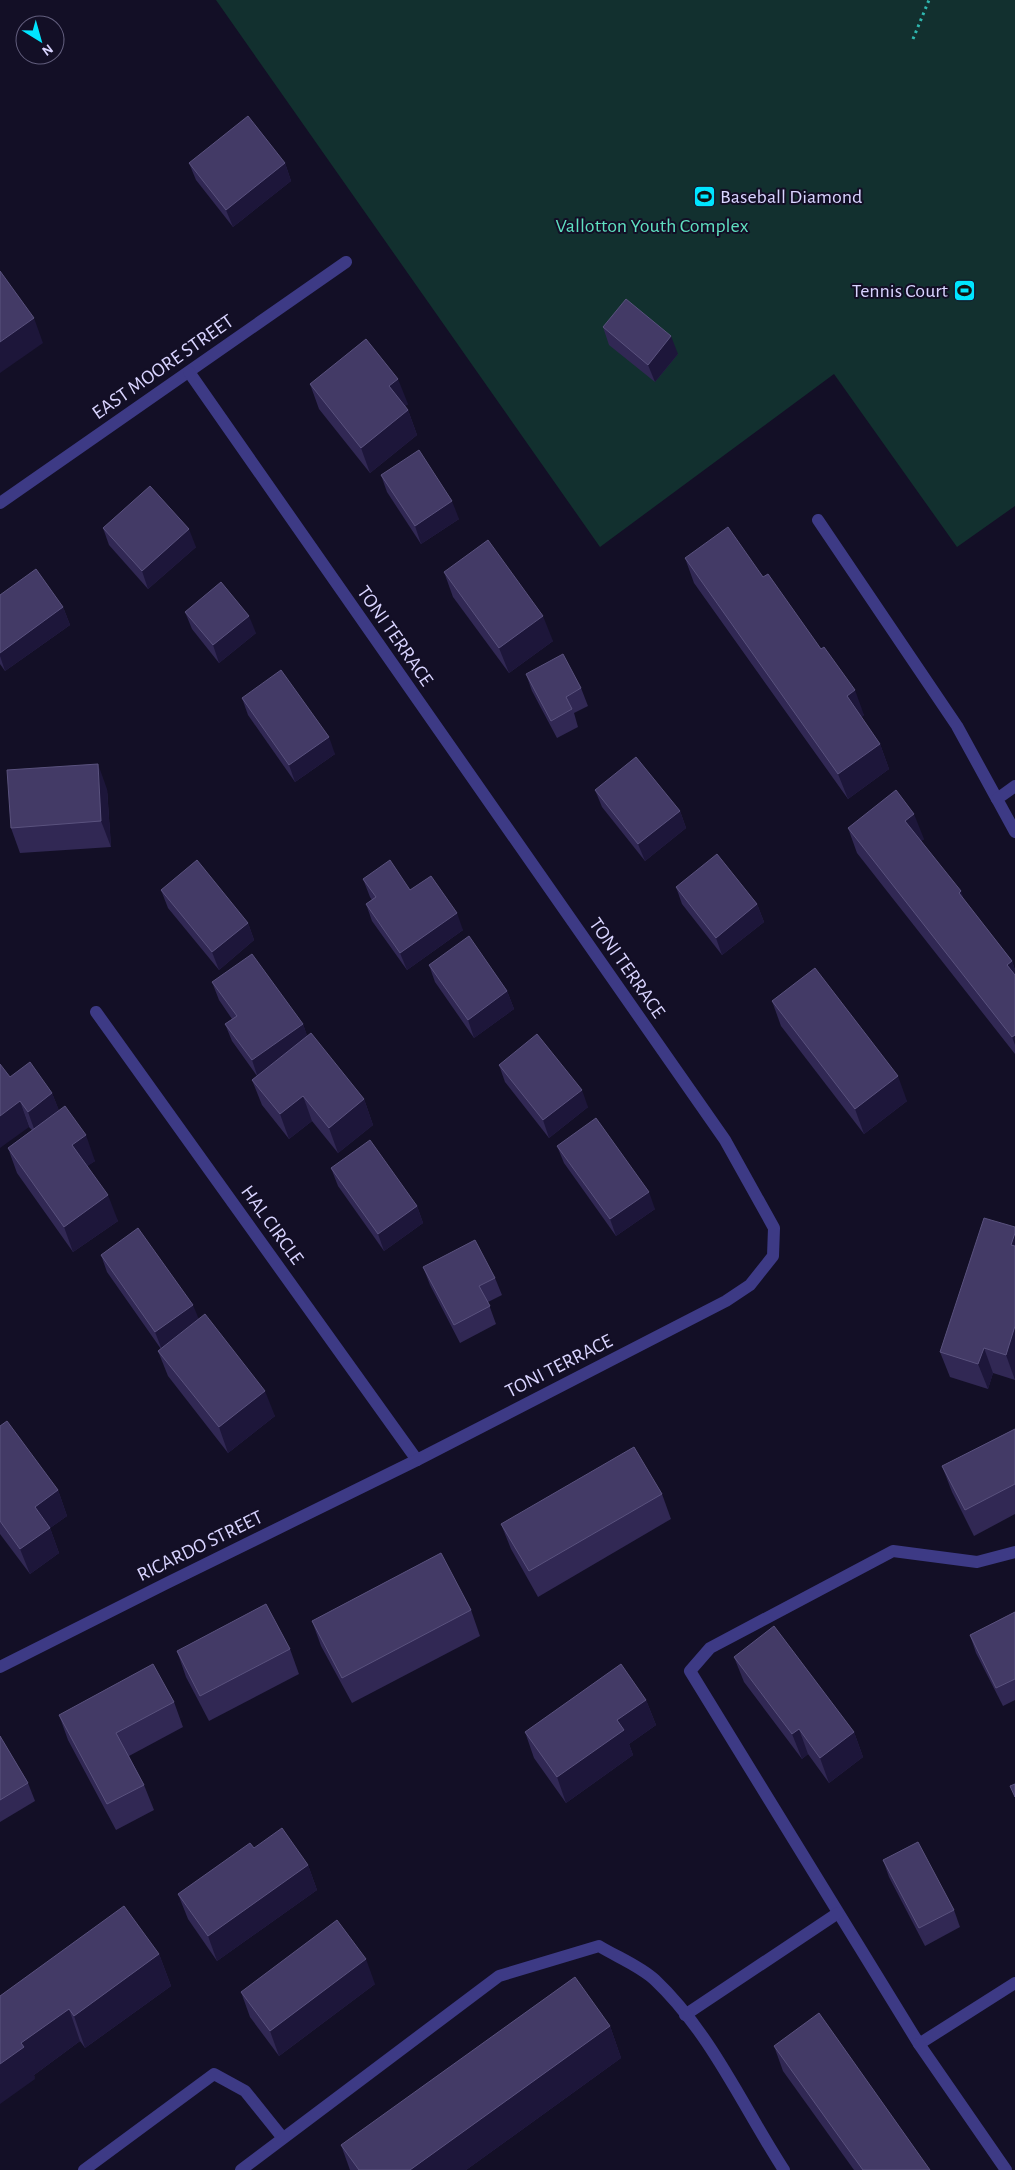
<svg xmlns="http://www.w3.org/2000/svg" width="1015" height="2170" font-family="'Alegreya Sans',sans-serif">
	<rect width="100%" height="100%" fill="#130f26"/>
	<!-- green -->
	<path fill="#12302f" d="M216 0H1015V506L957 547 834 374 600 547Z"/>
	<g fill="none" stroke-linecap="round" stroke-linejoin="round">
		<!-- path -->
		<path stroke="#2fb8b0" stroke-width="3" stroke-dasharray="2.5 4" stroke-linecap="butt" d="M913 39 929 0"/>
		<!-- service -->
		<g stroke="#3d3a85" stroke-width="12">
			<path d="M818 520 957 726 997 799"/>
			<path d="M1015 786 997 799 1015 832"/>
		</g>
		<!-- minor -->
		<g stroke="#3d3a85" stroke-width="12">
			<path d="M0 503 346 262"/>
			<path d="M96 1012 417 1460"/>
			<path d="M1015 1552 977 1562 893 1551 710 1648 690 1671 919 2044 1015 1983"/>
			<path d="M0 1667 165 1584 417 1460 726 1301 750 1285 773 1256 774 1228 725 1140 189 372"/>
			<path d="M685 2015 838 1913"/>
			<path d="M919 2044 1006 2170"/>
			<path d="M84 2170 214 2074 245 2091 282 2137"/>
			<path d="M241 2170 499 1976 599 1946C617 1957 640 1966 655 1980 711 2033 743 2107 784 2170"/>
		</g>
	</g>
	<!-- wall -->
	<g fill="#312854">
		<path d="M189 163H285L291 181 233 227 196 180Z"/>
		<path d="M603 327 678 354 655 382 609 345Z"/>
		<path d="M310 384 408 404 405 406 408 410 417 435 370 473 319 409Z"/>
		<path d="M381 475 459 519 421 544 387 492Z"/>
		<path d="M103 528 196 547 148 589 109 545Z"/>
		<path d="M685 558 763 577 864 715 861 717 880 744 889 769 848 799 694 583Z"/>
		<path d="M444 572 553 641 509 673 453 597Z"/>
		<path d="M0 595 63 607 70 625 5 671 0 664Z"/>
		<path d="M185 612 256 633 219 663 192 629Z"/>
		<path d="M526 674 581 688 588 706 574 713 578 727 557 738 532 691Z"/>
		<path d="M242 698 335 754 295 782 248 715Z"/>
		<path d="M107 789 111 847 20 853 11 828Z"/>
		<path d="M595 790 680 811 686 828 645 861 602 807Z"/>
		<path d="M848 828 924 839 921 841 964 900 1012 961 1015 970V1054L857 853Z"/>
		<path d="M363 879 410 890 463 930 407 970 372 921 366 904 372 900 370 897Z"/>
		<path d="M676 887 757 904 764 922 722 955 682 904Z"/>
		<path d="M161 890 248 923 254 940 219 970 168 908Z"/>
		<path d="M429 965 507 991 514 1009 474 1038 435 982Z"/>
		<path d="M212 982 303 1024 307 1036 364 1099 373 1125 338 1153 312 1121 289 1139 262 1105 252 1080 257 1076 232 1041 225 1024 232 1019 219 1000Z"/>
		<path d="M772 1001 907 1101 864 1134 781 1026Z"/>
		<path d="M499 1065 588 1107 549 1138 505 1082Z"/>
		<path d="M10 1077 52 1093 59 1111 95 1161 87 1166 118 1221 73 1252 17 1173 8 1148 32 1130 29 1127Z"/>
		<path d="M557 1146 655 1209 616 1236 564 1163Z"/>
		<path d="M331 1168 417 1206 423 1223 384 1251 338 1186Z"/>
		<path d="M1015 1227V1380L993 1373 988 1389 950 1377 940 1352Z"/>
		<path d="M101 1255 199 1319 275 1416 228 1453 168 1376 158 1351 161 1349 107 1272Z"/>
		<path d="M423 1267 495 1278 502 1295 488 1302 496 1324 460 1343 430 1285Z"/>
		<path d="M0 1426 58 1490 67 1516 50 1528 59 1553 30 1574 0 1534Z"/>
		<path d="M1015 1429V1514L974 1536 952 1492 942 1466Z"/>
		<path d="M662 1494 671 1519 538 1597 511 1549 501 1524Z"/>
		<path d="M471 1610 480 1636 352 1703 321 1646 312 1621Z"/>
		<path d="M1015 1612V1700L1003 1706 976 1653 970 1635Z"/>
		<path d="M290 1649 299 1674 209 1721 186 1677 177 1651Z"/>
		<path d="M734 1657 854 1732 863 1757 829 1783 808 1754 802 1759 744 1682Z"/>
		<path d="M646 1700 656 1725 629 1744 633 1755 566 1803 534 1758 525 1732Z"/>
		<path d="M174 1702 183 1727 129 1756 144 1785 154 1810 116 1830 68 1740 59 1715Z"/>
		<path d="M0 1736 28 1783 35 1801 0 1822Z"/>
		<path d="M254 1848 308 1865 317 1890 217 1961 188 1919 178 1894Z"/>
		<path d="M883 1860 954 1910 960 1927 925 1946 889 1877Z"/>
		<path d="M159 1954 171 1986 85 2048 80 2041 34 2075 35 2079 0 1996Z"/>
		<path d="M375 1984 279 2056 250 2017 241 1992Z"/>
		<path d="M610 2026 621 2058 466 2170H350L341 2145Z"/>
		<path d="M774 2046 930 2170H854L783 2071Z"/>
	</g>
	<!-- shaded-wall -->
	<g fill="#1d163a">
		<path d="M285 163 291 181 233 227 226 210Z"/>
		<path d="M34 318 43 343 0 373V342Z"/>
		<path d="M671 336 678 354 655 382 648 365Z"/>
		<path d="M398 379 408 404 398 411 389 386Z"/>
		<path d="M408 410 417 435 370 473 361 448Z"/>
		<path d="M452 501 459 519 421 544 415 526Z"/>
		<path d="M189 529 196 547 148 589 142 571Z"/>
		<path d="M63 607 70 625 5 671 0 656V653Z"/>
		<path d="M249 616 256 633 219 663 213 645Z"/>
		<path d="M543 616 553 641 509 673 499 648Z"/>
		<path d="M855 690 864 715 856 721 847 696Z"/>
		<path d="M329 737 335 754 295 782 289 765Z"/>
		<path d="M880 744 889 769 848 799 838 774Z"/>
		<path d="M98 764 107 789 111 847 101 821Z"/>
		<path d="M680 811 686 828 645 861 638 844Z"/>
		<path d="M914 814 924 839 915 846 905 821Z"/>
		<path d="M961 891 970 916 959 893Z"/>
		<path d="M757 904 764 922 722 955 716 938Z"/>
		<path d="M457 913 463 930 407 970 400 953Z"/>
		<path d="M248 923 254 940 219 970 212 952Z"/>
		<path d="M1012 961 1015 970V987L1007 965Z"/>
		<path d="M507 991 514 1009 474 1038 468 1020Z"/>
		<path d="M303 1024 309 1041 258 1078 252 1060Z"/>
		<path d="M1015 1035V1045L1012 1037Z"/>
		<path d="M898 1076 907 1101 864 1134 855 1109Z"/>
		<path d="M582 1090 588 1107 549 1138 543 1120Z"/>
		<path d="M52 1093 62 1118 37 1137 28 1112Z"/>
		<path d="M303 1096 312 1121 289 1139 280 1114Z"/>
		<path d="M364 1099 373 1125 338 1153 329 1128Z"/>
		<path d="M20 1101 29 1127 0 1148V1116Z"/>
		<path d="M86 1135 95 1161 82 1170 72 1145Z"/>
		<path d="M649 1192 655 1209 616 1236 610 1219Z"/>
		<path d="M108 1195 118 1221 73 1252 64 1227Z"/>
		<path d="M417 1206 423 1223 384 1251 378 1234Z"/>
		<path d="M1015 1233V1255L1011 1245Z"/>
		<path d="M193 1305 200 1322 162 1350 155 1332Z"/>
		<path d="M1015 1326V1380L1006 1355Z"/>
		<path d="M984 1348 993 1373 988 1389 978 1364Z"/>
		<path d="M265 1391 275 1416 228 1453 219 1427Z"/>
		<path d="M58 1490 67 1516 50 1528 59 1553 30 1574 20 1549 35 1507Z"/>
		<path d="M646 1700 656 1725 629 1744 633 1755 566 1803 557 1777 617 1720Z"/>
		<path d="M799 1729 808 1754 802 1759 792 1734Z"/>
		<path d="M854 1732 863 1757 829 1783 820 1758Z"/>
		<path d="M308 1865 317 1890 217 1961 208 1936Z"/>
		<path d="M159 1954 171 1986 85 2048 74 2016Z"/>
		<path d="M366 1959 375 1984 279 2056 270 2031Z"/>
		<path d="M69 2009 80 2041 34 2075 35 2079 0 2104V2064L21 2043Z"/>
		<path d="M610 2026 621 2058 466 2170H410Z"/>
	</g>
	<!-- building -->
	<g fill="#433a66" stroke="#5a527e">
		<path d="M248 116 285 163 226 210 189 163Z"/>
		<path d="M0 271 34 318 0 342Z"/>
		<path d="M626 299 671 336 648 365 603 327Z"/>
		<path d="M366 339 398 379 389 386 408 410 361 448 310 384Z"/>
		<path d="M419 450 452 501 415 526 381 475Z"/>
		<path d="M150 486 189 529 142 571 103 528Z"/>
		<path d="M728 527 763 577 768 574 821 649 824 647 855 690 847 696 880 744 838 774 685 558Z"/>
		<path d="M488 540 543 616 499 648 444 572Z"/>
		<path d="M36 569 63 607 0 653V595Z"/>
		<path d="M221 582 249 616 213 645 185 612Z"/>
		<path d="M563 654 581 688 566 697 572 709 551 721 526 674Z"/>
		<path d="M281 670 329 737 289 765 242 698Z"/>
		<path d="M636 757 680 811 638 844 595 790Z"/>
		<path d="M98 764 101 821 11 828 7 770Z"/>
		<path d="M896 790 914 814 905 821 961 891 959 893 1012 961 1007 965 1015 975V1035L1012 1037 848 828Z"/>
		<path d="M717 854 757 904 716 938 676 887Z"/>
		<path d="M197 860 248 923 212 952 161 890Z"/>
		<path d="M390 860 410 890 431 876 457 913 400 953 366 904 376 897 363 879Z"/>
		<path d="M469 936 507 991 468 1020 429 965Z"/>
		<path d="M252 954 303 1024 252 1060 225 1024 237 1016 212 982Z"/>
		<path d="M815 968 898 1076 855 1109 772 1001Z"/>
		<path d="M311 1033 364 1099 329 1128 303 1096 280 1114 252 1080Z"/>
		<path d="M537 1034 582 1090 543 1120 499 1065Z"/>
		<path d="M30 1062 52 1093 28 1112 20 1101 0 1116V1064L10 1077Z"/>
		<path d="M65 1106 86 1135 72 1145 108 1195 64 1227 8 1148Z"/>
		<path d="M596 1118 649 1192 610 1219 557 1146Z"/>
		<path d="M370 1140 417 1206 378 1234 331 1168Z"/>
		<path d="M984 1218 1015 1227V1233L1011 1245 1015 1246V1326L1006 1355 984 1348 978 1364 940 1352Z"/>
		<path d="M138 1228 193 1305 155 1332 101 1255Z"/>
		<path d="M475 1240 495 1278 479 1286 490 1306 454 1325 423 1267Z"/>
		<path d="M205 1314 265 1391 219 1427 158 1351Z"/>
		<path d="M7 1421 58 1490 35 1507 50 1528 20 1549 0 1521V1426Z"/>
		<path d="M1015 1429V1484L965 1510 942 1466Z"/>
		<path d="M634 1447 662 1494 529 1571 501 1524Z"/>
		<path d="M441 1553 471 1610 342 1678 312 1621Z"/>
		<path d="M266 1604 290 1649 200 1696 177 1651Z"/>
		<path d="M1015 1612V1679L996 1688 970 1635Z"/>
		<path d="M774 1626 854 1732 820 1758 799 1729 792 1734 734 1657Z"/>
		<path d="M153 1664 174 1702 116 1733 144 1785 107 1804 59 1715Z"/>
		<path d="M621 1664 646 1700 617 1720 624 1730 557 1777 525 1732Z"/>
		<path d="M0 1736 28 1783 0 1800Z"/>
		<path d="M1015 1784V1797L1010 1786Z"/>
		<path d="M282 1828 308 1865 208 1936 178 1894 250 1843 254 1848Z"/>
		<path d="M918 1842 954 1910 919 1928 883 1860Z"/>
		<path d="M124 1906 159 1954 74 2016 69 2009 21 2043 24 2047 0 2064V1996Z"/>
		<path d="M337 1920 366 1959 270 2031 241 1992Z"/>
		<path d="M575 1977 610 2026 410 2170H359L341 2145Z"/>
		<path d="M819 2013 930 2170H863L774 2046Z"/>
	</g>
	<!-- icons -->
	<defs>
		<symbol id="stadium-square" viewBox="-11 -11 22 22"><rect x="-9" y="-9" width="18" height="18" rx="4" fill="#00e5ff" stroke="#130f26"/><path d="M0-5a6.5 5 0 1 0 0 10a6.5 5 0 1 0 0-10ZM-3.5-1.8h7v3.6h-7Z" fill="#111"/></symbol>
	</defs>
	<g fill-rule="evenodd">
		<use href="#stadium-square" x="692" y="184" width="25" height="25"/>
		<use href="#stadium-square" x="952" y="278" width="25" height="25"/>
	</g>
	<g text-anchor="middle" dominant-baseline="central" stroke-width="4" stroke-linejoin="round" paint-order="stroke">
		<!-- poi labels -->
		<g font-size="20" fill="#d9d4ff" stroke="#130f26" text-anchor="start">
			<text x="720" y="197">Baseball Diamond</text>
			<text x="948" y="291" text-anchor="end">Tennis Court</text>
		</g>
		<!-- park labels -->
		<g font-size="20" fill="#5fe0c0" stroke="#130f26">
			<text x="652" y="226">Vallotton Youth Complex</text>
		</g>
		<!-- street labels -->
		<g font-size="20" fill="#d9d4ff" stroke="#130f26">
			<text transform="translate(163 367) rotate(-35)">EAST MOORE STREET</text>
			<text transform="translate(395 636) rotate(55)">TONI TERRACE</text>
			<text transform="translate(627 968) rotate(55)">TONI TERRACE</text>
			<text transform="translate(272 1225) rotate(54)">HAL CIRCLE</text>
			<text transform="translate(559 1366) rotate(-27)">TONI TERRACE</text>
			<text transform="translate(200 1546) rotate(-26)">RICARDO STREET</text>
		</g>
	</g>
	<!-- north arrow -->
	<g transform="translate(40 40) rotate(143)"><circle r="24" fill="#130f26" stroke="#625e7d"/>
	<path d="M0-4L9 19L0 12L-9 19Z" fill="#00e5ff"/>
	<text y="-8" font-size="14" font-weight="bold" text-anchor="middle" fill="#d9d4ff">N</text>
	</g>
</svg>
